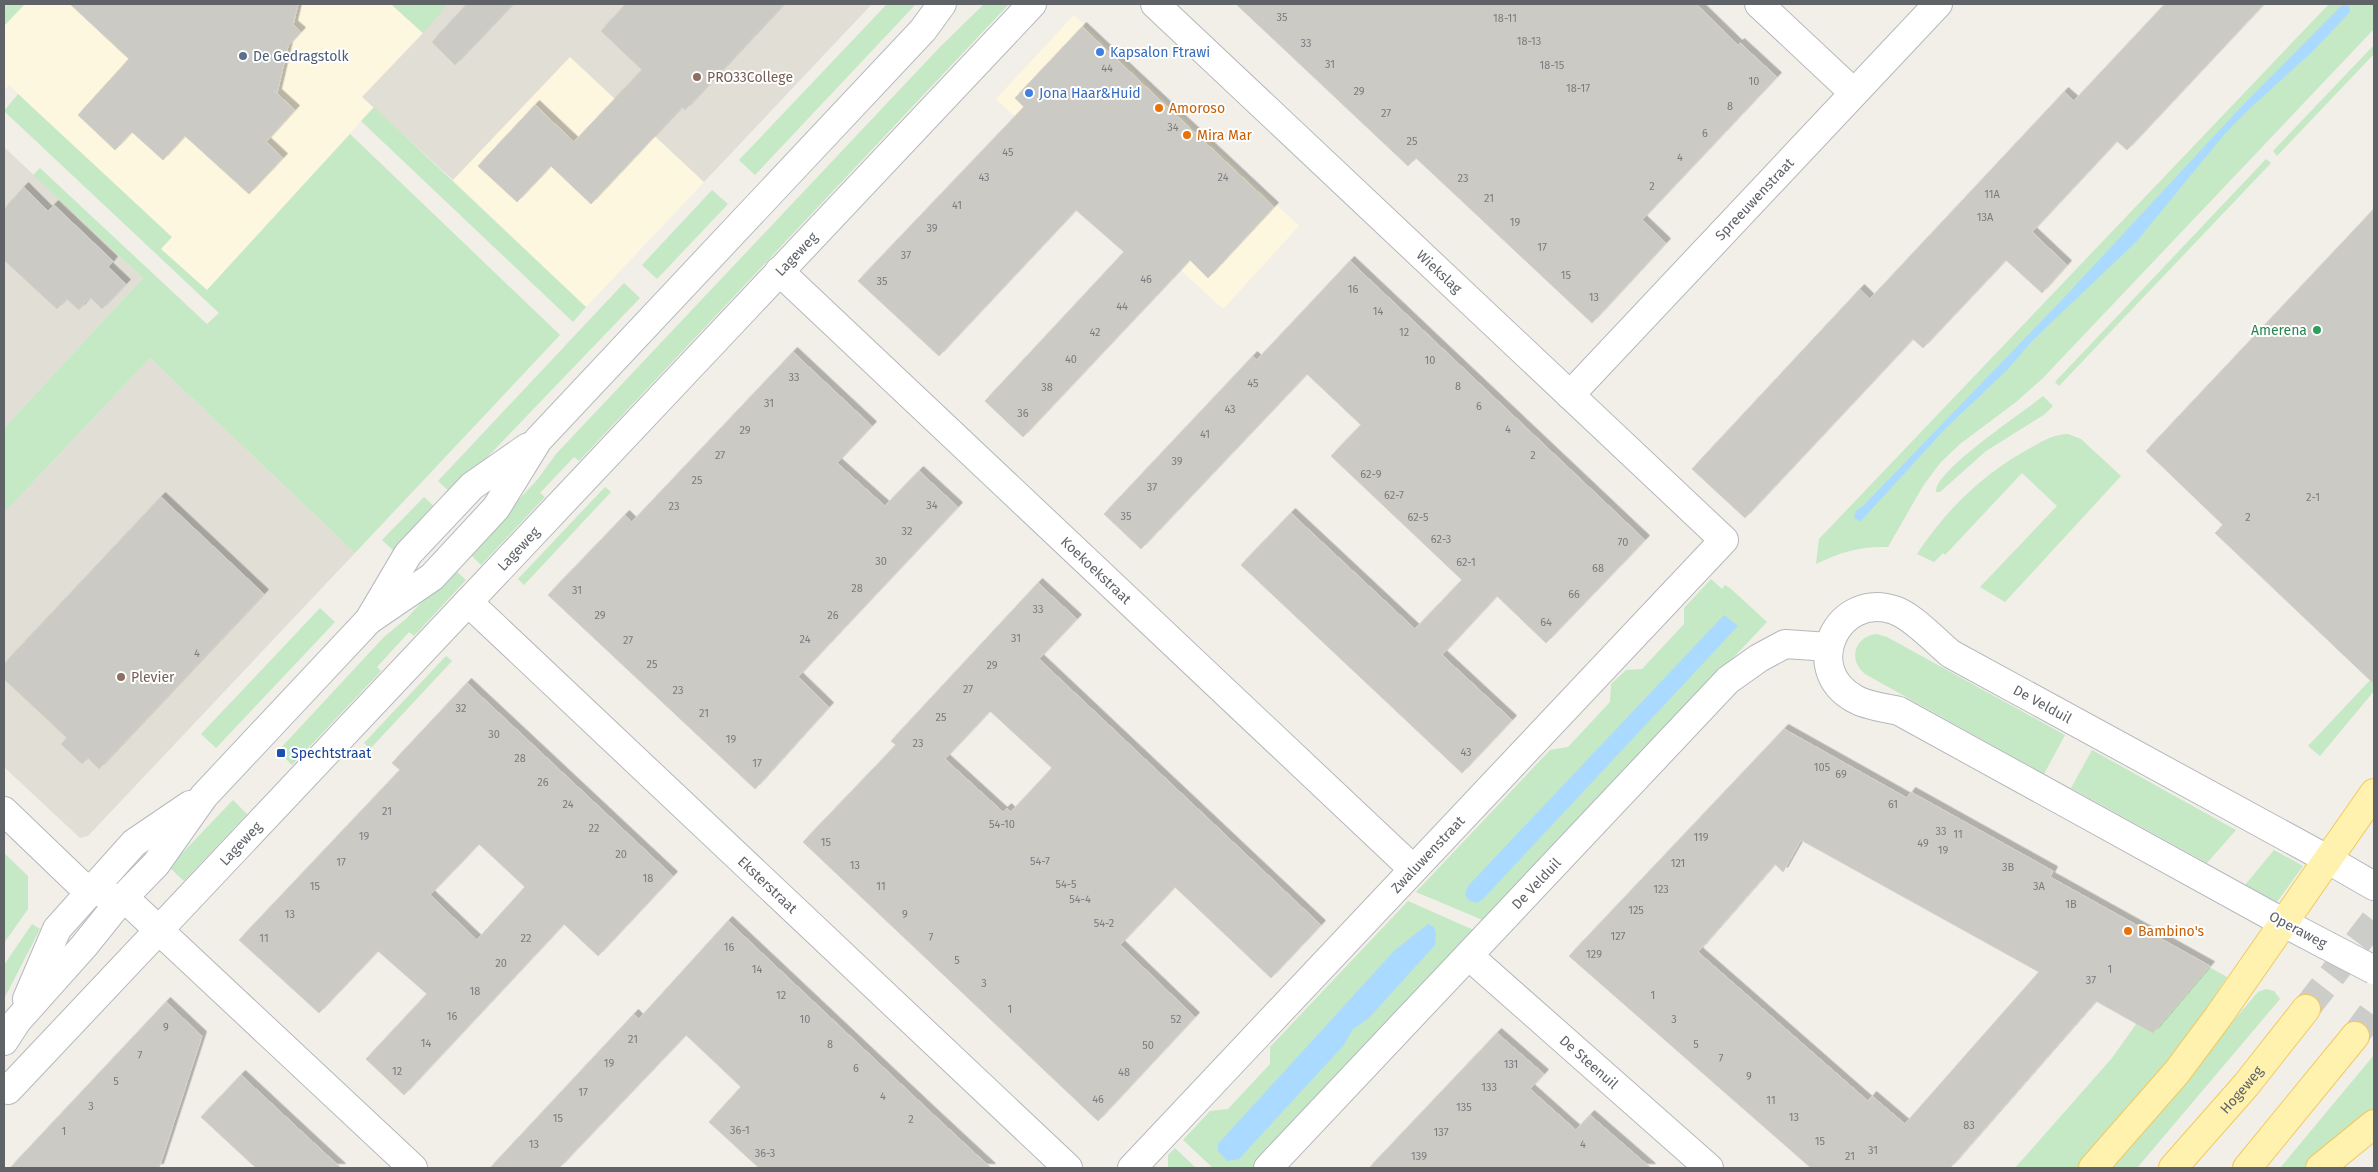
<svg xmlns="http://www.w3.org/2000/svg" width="2378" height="1172" font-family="'Fira Sans',sans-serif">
	<defs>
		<filter id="shadow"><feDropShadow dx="4.5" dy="-4.5" stdDeviation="0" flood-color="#0004"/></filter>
	</defs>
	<rect width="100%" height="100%" fill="#f1efe8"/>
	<!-- commercial -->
	<g fill="#fef7e0">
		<path d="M25 4H391L423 33 363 96 374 107 207 290 161 249 171 237 9 85 4 90V26Z"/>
		<path d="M1074 15 1299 226 1223 309 996 99Z"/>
		<path d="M569 56 704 182 586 307 453 180Z"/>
	</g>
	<!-- education -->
	<g fill="#e1ded6">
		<path d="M391 4H872L704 182 570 57 453 180 362 97 423 33Z"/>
		<path d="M4 147 143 278 4 428Z"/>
		<path d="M150 358 355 553 88 836 80 838 4 767V513Z"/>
	</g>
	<!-- green -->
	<g fill="#c5e8c5">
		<path d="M4 4H25L4 26Z"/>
		<path d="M391 4H448L423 33Z"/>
		<path d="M887 4H916L755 175 739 160Z"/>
		<path d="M984 4H1009L579 461 574 457 540 493 545 497 481 565 469 553 537 480 556 454 939 48Z"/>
		<path d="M2329 4H2374V29L2042 379 2016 402 1960 444 1940 463 1923 486 1888 547C1861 546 1840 552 1816 564L1819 539Z"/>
		<path d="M2374 45V54L2277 156 2273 151Z"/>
		<path d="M18 94 172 237 161 249 207 290 350 134 560 335 355 553 150 358 4 513V428L143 278 33 175 40 168 207 324 219 313 4 111Z"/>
		<path d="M374 107 586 307 573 322 361 121Z"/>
		<path d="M2266 159 2271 163 2059 386 2055 382Z"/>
		<path d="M712 190 728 204 657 279 642 265Z"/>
		<path d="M624 283 640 298 452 494 438 481Z"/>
		<path d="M2043 396 2053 406 2045 414 1986 451 1940 492H1936C1935 470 2023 413 2043 396Z"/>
		<path d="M2068 434 2081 439 2121 476 2005 602 1980 587 2057 506 2022 473 1945 555 1943 553 1934 562 1917 554C1947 508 1987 470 2036 445 2046 439 2056 434 2068 434Z"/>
		<path d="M605 487 611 492 524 585 518 579Z"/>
		<path d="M424 497 437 509 396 553 382 540Z"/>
		<path d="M453 568 466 580 414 636 409 632 377 667 381 671 292 765 278 751 384 637 407 618Z"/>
		<path d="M1711 579 1722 589 1725 585 1730 588 1767 622 1485 921 1416 892 1550 750 1568 747 1610 702 1611 684 1626 670 1642 669 1684 624V608Z"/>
		<path d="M320 608 335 622 216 748 201 734Z"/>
		<path d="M1876 634 1887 637 2065 735 2044 774 1865 674C1848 660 1854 637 1876 634Z"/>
		<path d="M446 656 452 661 370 749 364 743Z"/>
		<path d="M2374 676V691L2320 756 2308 746Z"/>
		<path d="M2092 750 2236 830 2207 863 2071 788Z"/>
		<path d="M233 800 247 814 184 881 169 867Z"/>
		<path d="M2274 850 2303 866 2277 902 2245 885Z"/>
		<path d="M4 853 28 876V909L4 943Z"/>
		<path d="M1408 901 1476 931 1253 1168H1213L1183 1140 1210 1111 1228 1109 1270 1064V1047Z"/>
		<path d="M32 924 40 929 4 999V965Z"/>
		<path d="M2186 954 2227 977 2178 1053 2080 1168H2015L2112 1058Z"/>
		<path d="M2266 989 2274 991 2280 999 2137 1168H2107L2258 992Z"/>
		<path d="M2374 1055V1113L2309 1168H2280Z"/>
		<path d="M1175 1148 1196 1168H1168V1155Z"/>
	</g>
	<!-- water -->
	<g fill="#aadaff">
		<path d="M2343 4 2349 6 2350 12 2312 52 2248 110 2223 136 2137 241 2032 341 2008 369 1945 429 1860 522 1854 517 1856 511 1863 506 2061 301 2241 107Z"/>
		<path d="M1724 615 1738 626 1482 900 1476 903 1468 900 1465 894 1468 886Z"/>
		<path d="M1428 924 1434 927 1436 935 1435 945 1369 1018 1353 1029 1344 1045 1239 1159 1227 1161 1218 1151V1144L1395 950Z"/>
	</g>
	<!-- building -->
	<g fill="#cccac5" stroke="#d6d1c6" fill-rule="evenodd" filter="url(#shadow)">
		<path d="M70 4H298L293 25 301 32 288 46 277 93 273 90 295 110 266 142 283 158 249 194 185 136 163 160 132 132 115 150 78 115 129 59Z"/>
		<path d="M467 4H513L455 65 432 42Z"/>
		<path d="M626 4H784L685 110 682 107 591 204 551 166 517 202 478 166 535 105 574 142 642 70 601 31Z"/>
		<path d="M1236 4H1696L1738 45 1740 43 1777 77 1642 220 1666 243 1592 323 1416 158 1408 166Z"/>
		<path d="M2165 4H2264L2127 150 2117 141 2032 232 2067 265 2042 293 2006 260 1923 348 1913 339 1745 518 1692 469 1860 289 1870 299 2064 92 2074 101Z"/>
		<path d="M1082 27 1274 207 1208 278 1190 260 1023 437 985 401 1124 252 1076 210 939 356 858 281 1024 107 1015 98Z"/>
		<path d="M24 187 48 211 54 205 113 261 108 267 126 284 102 309 90 297 79 310 67 299 57 309 4 260V209Z"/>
		<path d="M2374 209V684L2215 533 2223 525 2146 451Z"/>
		<path d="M1350 261 1645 540 1546 643 1497 596 1442 655 1512 720 1462 773 1241 565 1291 513 1415 629 1462 580 1331 456 1361 425 1307 374 1141 549 1104 514 1253 356 1257 360Z"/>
		<path d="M793 352 872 426 837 463 885 506 919 471 958 507 798 677 829 707 755 789 548 595 625 515 632 522Z"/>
		<path d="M161 497 264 594 99 769 88 758 82 764 61 744 67 738 4 679V664Z"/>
		<path d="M1038 583 1077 619 1039 659 1321 925 1271 978 1175 887 1120 945 1195 1017 1098 1121 803 842 896 745 891 741ZM990 711 1052 768 1011 812 1007 808 1003 812 945 759Z"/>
		<path d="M467 683 673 876 598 956 564 924 404 1095 366 1059 427 994 378 951 319 1013 239 940 400 770 392 763ZM479 844 525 887 477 940 430 895Z"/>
		<path d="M1784 729 1907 798 1911 792 2053 871 2050 877 2210 966 2153 1033 2096 1001 1950 1168H1811L1569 956ZM1801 840 2039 972 1905 1124 1872 1096 1868 1101 1698 952 1775 864 1783 872Z"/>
		<path d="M728 921 935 1116 991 1168H759L709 1122 741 1087 686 1035 559 1168H490L634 1014 639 1019Z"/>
		<path d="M166 1002 202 1036 159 1168H10Z"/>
		<path d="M1497 1033 1544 1074 1530 1089 1576 1130 1590 1115 1651 1168H1369Z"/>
		<path d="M241 1075 300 1130 341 1168H256L201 1117Z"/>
	</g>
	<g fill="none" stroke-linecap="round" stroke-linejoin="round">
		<!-- primary-tunnel -->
		<g stroke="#ccccc8" stroke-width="28" stroke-dasharray="28 14" stroke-linecap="butt">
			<path d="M2306 1009 2374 921"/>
			<path d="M2355 1036 2374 1010"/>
		</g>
		<defs>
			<g id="street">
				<path d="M1759 4 1854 93"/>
				<path id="s1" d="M779 271 1413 869"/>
				<path id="s2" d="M1570 395 1938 4"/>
				<path id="s3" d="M468 602 1068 1168"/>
				<path d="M4 811 80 884 133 906 413 1168"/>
				<path id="s4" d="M2284 923 1899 711C1886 708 1867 706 1855 699 1800 669 1838 591 1894 610 1913 616 1936 642 1951 654L2327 859"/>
				<path id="s5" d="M1469 956 1709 1168"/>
				<path id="s6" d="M4 1087 8 1090 1032 4"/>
				<path id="s7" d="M1132 1168 1724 540 1155 4"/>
				<path id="s8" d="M1268 1168 1728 680 1759 658 1785 644 1829 647"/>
			</g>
			<g id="secondary">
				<path d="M369 620 432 577 496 508 538 440 923 30 942 4"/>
				<path d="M2327 859 2374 886"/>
				<path d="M2284 923 2326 945"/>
				<path d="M27 999 57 929 134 843 190 805"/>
				<path d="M4 1041 17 1021 84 946 121 900 156 864 204 796 369 620 408 554 472 486 528 447"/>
			</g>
			<g id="primary">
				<path d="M2093 1168 2177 1072 2218 1017 2374 793"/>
				<path id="s9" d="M2173 1168 2246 1085 2306 1009"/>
				<path d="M2247 1168 2355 1036"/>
				<path d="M2320 1168 2374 1124"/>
			</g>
		</defs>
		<!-- street casing -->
		<use href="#street" stroke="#b5b8bc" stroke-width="30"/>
		<!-- secondary casing -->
		<use href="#secondary" stroke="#b6babf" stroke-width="30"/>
		<!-- primary casing -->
		<use href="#primary" stroke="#f2c960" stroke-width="30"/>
		<!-- street -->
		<use href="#street" stroke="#fff" stroke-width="28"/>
		<!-- secondary -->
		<use href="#secondary" stroke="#fff" stroke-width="28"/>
		<!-- primary -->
		<use href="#primary" stroke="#fff2af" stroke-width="28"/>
		<defs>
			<path id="secondary-bridge" d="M2326 945 2374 970"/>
		</defs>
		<!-- secondary-bridge casing -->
		<use href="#secondary-bridge" stroke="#b6babf" stroke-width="30" stroke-linecap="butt"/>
		<!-- secondary-bridge -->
		<use href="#secondary-bridge" stroke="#fff" stroke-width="28"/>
	</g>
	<!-- markers -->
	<g fill="#3f7fe0" stroke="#fff" stroke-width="2">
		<circle cx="1100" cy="52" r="5"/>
		<circle cx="1029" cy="93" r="5"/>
	</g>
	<circle fill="#5c6f8a" stroke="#fff" stroke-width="2" cx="243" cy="56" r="5"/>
	<g fill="#8d6e63" stroke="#fff" stroke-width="2">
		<circle cx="697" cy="77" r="5"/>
		<circle cx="121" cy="677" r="5"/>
	</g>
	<g fill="#e8710a" stroke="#fff" stroke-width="2">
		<circle cx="1159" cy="108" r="5"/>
		<circle cx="1187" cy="135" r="5"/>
		<circle cx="2128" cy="931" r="5"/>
	</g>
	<circle fill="#2e9e5b" stroke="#fff" stroke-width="2" cx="2317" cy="330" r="5"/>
	<rect fill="#1a4fb4" stroke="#fff" stroke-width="2" x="276" y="748" width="10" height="10" rx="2.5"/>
	<g text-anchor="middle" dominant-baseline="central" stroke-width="4" stroke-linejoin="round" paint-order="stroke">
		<!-- number labels -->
		<g font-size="11" fill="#7a7d7f">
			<text x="1282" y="17">35</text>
			<text x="1505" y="18">18-11</text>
			<text x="1529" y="41">18-13</text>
			<text x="1306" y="43">33</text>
			<text x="1330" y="64">31</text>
			<text x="1552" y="65">18-15</text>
			<text x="1107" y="68">44</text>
			<text x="1754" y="81">10</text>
			<text x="1578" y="88">18-17</text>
			<text x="1359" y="91">29</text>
			<text x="1730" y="106">8</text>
			<text x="1386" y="113">27</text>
			<text x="1173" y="127">34</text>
			<text x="1705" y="133">6</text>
			<text x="1412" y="141">25</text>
			<text x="1008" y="152">45</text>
			<text x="1680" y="157">4</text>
			<text x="984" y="177">43</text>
			<text x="1223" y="177">24</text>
			<text x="1463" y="178">23</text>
			<text x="1652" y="186">2</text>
			<text x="1992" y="194">11A</text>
			<text x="1489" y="198">21</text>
			<text x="957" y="205">41</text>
			<text x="1985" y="217">13A</text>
			<text x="1515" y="222">19</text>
			<text x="932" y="228">39</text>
			<text x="1542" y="247">17</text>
			<text x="906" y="255">37</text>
			<text x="1566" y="275">15</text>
			<text x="1146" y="279">46</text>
			<text x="882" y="281">35</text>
			<text x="1353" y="289">16</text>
			<text x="1594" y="297">13</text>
			<text x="1122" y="306">44</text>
			<text x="1378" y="311">14</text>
			<text x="1095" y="332">42</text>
			<text x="1404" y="332">12</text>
			<text x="1071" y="359">40</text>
			<text x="1430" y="360">10</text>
			<text x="794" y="377">33</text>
			<text x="1253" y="383">45</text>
			<text x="1458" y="386">8</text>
			<text x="1047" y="387">38</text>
			<text x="769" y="403">31</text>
			<text x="1479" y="406">6</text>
			<text x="1230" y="409">43</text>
			<text x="1023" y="413">36</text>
			<text x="1508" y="429">4</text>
			<text x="745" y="430">29</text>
			<text x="1205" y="434">41</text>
			<text x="720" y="455">27</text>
			<text x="1533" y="455">2</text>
			<text x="1177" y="461">39</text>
			<text x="1371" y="474">62-9</text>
			<text x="697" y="480">25</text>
			<text x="1152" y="487">37</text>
			<text x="1394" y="495">62-7</text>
			<text x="2313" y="497">2-1</text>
			<text x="932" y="505">34</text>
			<text x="674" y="506">23</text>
			<text x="1126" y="516">35</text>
			<text x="1418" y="517">62-5</text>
			<text x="2248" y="517">2</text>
			<text x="907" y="531">32</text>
			<text x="1441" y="539">62-3</text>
			<text x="1623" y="542">70</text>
			<text x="881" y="561">30</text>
			<text x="1466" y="562">62-1</text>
			<text x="1598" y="568">68</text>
			<text x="857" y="588">28</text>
			<text x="577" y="590">31</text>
			<text x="1574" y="594">66</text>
			<text x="1038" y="609">33</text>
			<text x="600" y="615">29</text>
			<text x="833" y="615">26</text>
			<text x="1546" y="622">64</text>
			<text x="1016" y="638">31</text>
			<text x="805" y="639">24</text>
			<text x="628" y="640">27</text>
			<text x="197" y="653">4</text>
			<text x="652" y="664">25</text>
			<text x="992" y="665">29</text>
			<text x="968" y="689">27</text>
			<text x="678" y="690">23</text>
			<text x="461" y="708">32</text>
			<text x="704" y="713">21</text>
			<text x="941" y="717">25</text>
			<text x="494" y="734">30</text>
			<text x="731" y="739">19</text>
			<text x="918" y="743">23</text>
			<text x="1466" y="752">43</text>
			<text x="520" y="758">28</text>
			<text x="757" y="763">17</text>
			<text x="1822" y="767">105</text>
			<text x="1841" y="774">69</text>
			<text x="543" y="782">26</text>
			<text x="568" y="804">24</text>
			<text x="1893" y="804">61</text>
			<text x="387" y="811">21</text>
			<text x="1002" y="824">54-10</text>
			<text x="594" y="828">22</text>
			<text x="1941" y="831">33</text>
			<text x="1958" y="834">11</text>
			<text x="364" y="836">19</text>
			<text x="1701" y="837">119</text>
			<text x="826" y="842">15</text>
			<text x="1923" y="843">49</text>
			<text x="1943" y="850">19</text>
			<text x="621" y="854">20</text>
			<text x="1040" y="861">54-7</text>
			<text x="341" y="862">17</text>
			<text x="1678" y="863">121</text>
			<text x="855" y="865">13</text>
			<text x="2008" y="867">3B</text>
			<text x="648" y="878">18</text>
			<text x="1066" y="884">54-5</text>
			<text x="315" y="886">15</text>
			<text x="881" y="886">11</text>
			<text x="2039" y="886">3A</text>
			<text x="1661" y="889">123</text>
			<text x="1080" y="899">54-4</text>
			<text x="2071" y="904">1B</text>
			<text x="1636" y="910">125</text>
			<text x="290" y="914">13</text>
			<text x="905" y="914">9</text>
			<text x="1104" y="923">54-2</text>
			<text x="1618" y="936">127</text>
			<text x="931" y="937">7</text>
			<text x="264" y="938">11</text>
			<text x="526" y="938">22</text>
			<text x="729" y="947">16</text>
			<text x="1594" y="954">129</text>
			<text x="957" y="960">5</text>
			<text x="501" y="963">20</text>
			<text x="757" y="969">14</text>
			<text x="2110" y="969">1</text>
			<text x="2091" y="980">37</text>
			<text x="984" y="983">3</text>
			<text x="475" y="991">18</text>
			<text x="781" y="995">12</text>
			<text x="1653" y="995">1</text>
			<text x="1010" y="1009">1</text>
			<text x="452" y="1016">16</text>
			<text x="805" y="1019">10</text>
			<text x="1176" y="1019">52</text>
			<text x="1674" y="1019">3</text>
			<text x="166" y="1027">9</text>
			<text x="633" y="1039">21</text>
			<text x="426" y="1043">14</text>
			<text x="830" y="1044">8</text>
			<text x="1696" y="1044">5</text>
			<text x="1148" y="1045">50</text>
			<text x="140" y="1055">7</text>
			<text x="1721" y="1058">7</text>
			<text x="609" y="1063">19</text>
			<text x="1511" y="1064">131</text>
			<text x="856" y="1068">6</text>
			<text x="397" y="1071">12</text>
			<text x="1124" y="1072">48</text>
			<text x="1749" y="1076">9</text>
			<text x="116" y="1081">5</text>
			<text x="1489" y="1087">133</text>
			<text x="583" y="1092">17</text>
			<text x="883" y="1096">4</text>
			<text x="1098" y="1099">46</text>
			<text x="1771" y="1100">11</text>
			<text x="91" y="1106">3</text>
			<text x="1464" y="1107">135</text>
			<text x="1794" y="1117">13</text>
			<text x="558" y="1118">15</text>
			<text x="911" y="1119">2</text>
			<text x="1969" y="1125">83</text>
			<text x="740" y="1130">36-1</text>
			<text x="64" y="1131">1</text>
			<text x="1441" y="1132">137</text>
			<text x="1820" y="1141">15</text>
			<text x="534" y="1144">13</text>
			<text x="1583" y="1144">4</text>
			<text x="1873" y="1150">31</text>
			<text x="765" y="1153">36-3</text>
			<text x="1419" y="1156">139</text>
			<text x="1850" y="1156">21</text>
		</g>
		<!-- shop labels -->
		<g font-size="14" fill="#366cbe" stroke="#fff" text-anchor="start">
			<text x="1110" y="52">Kapsalon Ftrawi</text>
			<text x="1039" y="93">Jona Haar&amp;Huid</text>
		</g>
		<!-- service labels -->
		<g font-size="14" fill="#4e5e75" stroke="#fff" text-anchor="start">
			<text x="253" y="56">De Gedragstolk</text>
		</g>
		<!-- education labels -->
		<g font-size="14" fill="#785e54" stroke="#fff" text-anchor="start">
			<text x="707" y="77">PRO33College</text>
			<text x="131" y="677">Plevier</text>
		</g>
		<!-- food labels -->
		<g font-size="14" fill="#c56008" stroke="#fff" text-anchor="start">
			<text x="1169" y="108">Amoroso</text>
			<text x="1197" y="135">Mira Mar</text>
			<text x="2138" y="931">Bambino's</text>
		</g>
		<!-- street labels -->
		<g font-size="14" fill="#5f6368" stroke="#fff">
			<text stroke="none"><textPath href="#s2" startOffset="269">Spreeuwenstraat</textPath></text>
			<text stroke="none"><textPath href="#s6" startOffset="1154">Lageweg</textPath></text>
			<text transform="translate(1439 272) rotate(43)">Wiekslag</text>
			<text stroke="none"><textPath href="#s6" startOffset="749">Lageweg</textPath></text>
			<text stroke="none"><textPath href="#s1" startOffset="436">Koekoekstraat</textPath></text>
			<text stroke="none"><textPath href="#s4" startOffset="809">De Velduil</textPath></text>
			<text stroke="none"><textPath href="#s6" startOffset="344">Lageweg</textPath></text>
			<text stroke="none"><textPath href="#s7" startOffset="431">Zwaluwenstraat</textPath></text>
			<text stroke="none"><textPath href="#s3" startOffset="412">Eksterstraat</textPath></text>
			<text stroke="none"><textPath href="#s8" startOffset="391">De Velduil</textPath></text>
			<text transform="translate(2298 930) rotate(28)">Operaweg</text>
			<text stroke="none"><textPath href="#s5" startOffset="160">De Steenuil</textPath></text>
			<text stroke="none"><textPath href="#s9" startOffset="104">Hogeweg</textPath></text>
		</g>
		<!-- leisure labels -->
		<g font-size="14" fill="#27864d" stroke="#fff" text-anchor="end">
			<text x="2307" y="330">Amerena</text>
		</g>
		<!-- transit labels -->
		<g font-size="14" fill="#164399" stroke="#fff" text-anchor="start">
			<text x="291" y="753">Spechtstraat</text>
		</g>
	</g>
	<!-- border -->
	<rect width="2378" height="1172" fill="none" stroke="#5f6368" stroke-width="10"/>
</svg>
